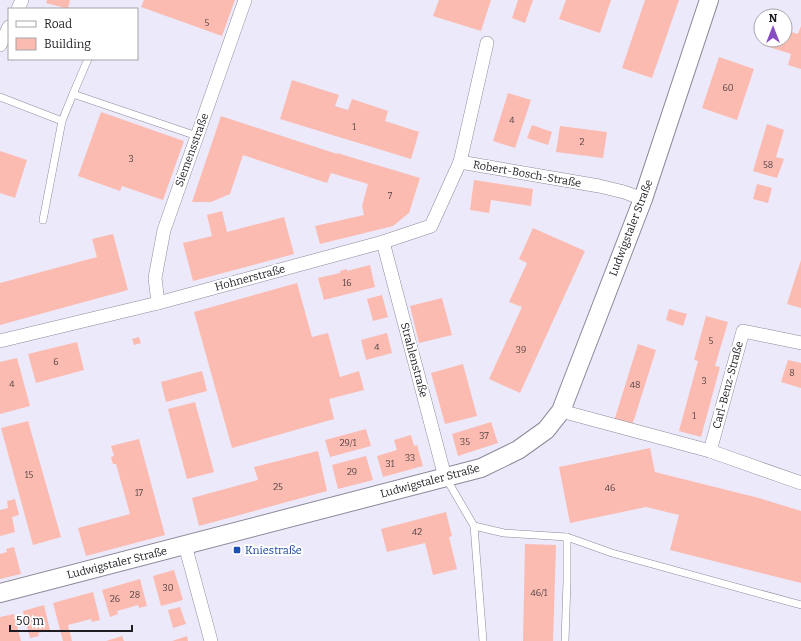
<svg xmlns="http://www.w3.org/2000/svg" width="801" height="641" font-family="Bitter,serif">
	<rect width="100%" height="100%" fill="#ece9fb"/>
	<!-- building -->
	<g fill="#fbbbb1">
		<path d="M47 0H70L68 9 46 3Z"/>
		<path d="M144 0H235L222 36 141 7Z"/>
		<path d="M439 0H491L481 31 433 16Z"/>
		<path d="M518 0H533L525 23 512 18Z"/>
		<path d="M566 0H611L600 33 559 19Z"/>
		<path d="M645 0H679L652 78 622 68Z"/>
		<path d="M801 26V69L788 65 791 54 763 45 764 40H785V30L798 34Z"/>
		<path d="M719 57 754 69 737 120 702 108Z"/>
		<path d="M292 80 339 95 335 106 348 110 352 99 388 111 385 121 419 132 411 159 280 119Z"/>
		<path d="M508 93 531 100 515 148 493 141Z"/>
		<path d="M101 112 184 141 163 200 122 186 120 191 78 176Z"/>
		<path d="M221 116 337 154V153L420 178 409 213 393 226 320 244 315 226 364 215 362 206 368 184 331 173 327 183 243 155 230 194 211 202H192Z"/>
		<path d="M767 124 784 130 776 157 784 159 777 178 753 171Z"/>
		<path d="M532 125 552 132 548 145 527 138Z"/>
		<path d="M560 126 607 132 603 158 556 152Z"/>
		<path d="M0 151 27 160 15 198 0 193Z"/>
		<path d="M474 180 533 189 531 206 491 200 489 213 470 210Z"/>
		<path d="M757 184 772 188 768 203 753 199Z"/>
		<path d="M222 211 227 232 284 217 294 254 193 281 183 243 212 236 207 215Z"/>
		<path d="M533 228 585 251 520 393 489 379 522 307 509 302 527 263 519 259Z"/>
		<path d="M113 234 128 290 0 325V283L97 257 92 239Z"/>
		<path d="M801 260V308L787 304Z"/>
		<path d="M370 265 375 287 324 300 318 278 340 273V271L347 269V271Z"/>
		<path d="M297 283 312 337 328 333 340 377 359 371 364 390 329 399 334 419 232 448 194 312Z"/>
		<path d="M382 295 388 317 373 321 367 299Z"/>
		<path d="M442 298 452 335 419 343 410 306Z"/>
		<path d="M669 309 687 314 683 326 666 320Z"/>
		<path d="M706 316 728 322 715 366 720 367 701 437 679 431 698 361 694 360Z"/>
		<path d="M387 333 392 353 366 360 361 340Z"/>
		<path d="M139 337 141 343 134 345 132 339Z"/>
		<path d="M77 342 84 370 36 383 28 354Z"/>
		<path d="M638 344 656 350 632 426 614 421Z"/>
		<path d="M17 358 30 406 0 414V362Z"/>
		<path d="M788 360 801 363V388L781 382Z"/>
		<path d="M463 364 477 416 445 424 431 373Z"/>
		<path d="M202 371 207 391 166 402 161 382Z"/>
		<path d="M195 402 214 472 187 479 168 409Z"/>
		<path d="M28 421 61 537 33 545 1 428Z"/>
		<path d="M491 422 498 443 458 456 452 434Z"/>
		<path d="M366 429 371 446 330 457 325 440Z"/>
		<path d="M411 435 414 446 417 445 423 466 383 477 377 456 397 450 394 440Z"/>
		<path d="M139 439 165 535 86 556 78 528 130 514 116 464H113L111 457 114 456 111 446Z"/>
		<path d="M650 448 655 472 759 498 801 511V583L670 550 679 515 646 507 570 523 559 467Z"/>
		<path d="M318 451 327 491 199 526 192 498 258 480 254 467Z"/>
		<path d="M366 456 373 480 338 489 332 465Z"/>
		<path d="M15 499 19 515 12 517 15 532 0 536V510L8 508 7 501Z"/>
		<path d="M446 512 452 536 449 537 457 569 433 575 425 543 387 552 381 529Z"/>
		<path d="M525 544 556 545 553 641H523Z"/>
		<path d="M14 547 21 574 0 579V554L7 552 6 549Z"/>
		<path d="M174 570 183 600 161 606 153 576Z"/>
		<path d="M140 579 147 606 139 608 138 605 128 608 117 611 118 614 110 617 102 590Z"/>
		<path d="M93 592 100 620 92 622 91 619 68 625 72 641H63L53 603Z"/>
		<path d="M44 605 50 630 38 633 39 636 30 638 23 611Z"/>
		<path d="M180 607 186 624 173 628 168 610Z"/>
		<path d="M14 614 21 641H0V617Z"/>
		<path d="M122 636 124 641H106Z"/>
		<path d="M187 636 188 641H172Z"/>
	</g>
	<g fill="none" stroke-linecap="round" stroke-linejoin="round">
		<defs>
			<g id="service">
				<path d="M73 94 88 59"/>
				<path d="M0 97 62 121 43 220"/>
				<path d="M62 121 73 94 197 136"/>
				<path d="M446 478 474 526 504 533 567 537 612 553 801 605"/>
				<path d="M474 526 483 641"/>
				<path d="M565 641 567 581V537"/>
			</g>
			<g id="minor">
				<path d="M18 9 22 0"/>
				<path d="M487 43 460 162 599 186 624 192 643 199"/>
				<path d="M0 45 9 27"/>
				<path d="M383 242 445 477"/>
				<path d="M158 303 155 278 164 230 245 0"/>
				<path d="M0 341 158 303 383 242 431 226 460 162"/>
				<path d="M561 411 710 451 801 483"/>
				<path d="M710 451 743 331 801 343"/>
				<path d="M185 545 211 641"/>
			</g>
			<path id="secondary" d="M0 593 481 468 518 450 546 430 561 411 643 199 709 0"/>
		</defs>
		<!-- service casing -->
		<use href="#service" stroke="#8c8a9a" stroke-width="8"/>
		<!-- minor casing -->
		<use href="#minor" stroke="#8c8a9a" stroke-width="14"/>
		<!-- secondary casing -->
		<use href="#secondary" stroke="#8c8a9a" stroke-width="20"/>
		<!-- service -->
		<use href="#service" stroke="#fff" stroke-width="7"/>
		<!-- minor -->
		<use href="#minor" stroke="#fff" stroke-width="13"/>
		<!-- secondary -->
		<use href="#secondary" stroke="#fff" stroke-width="18"/>
	</g>
	<!-- markers -->
	<rect fill="#1a4fb4" stroke="#fff" stroke-width="1.5" x="233" y="546" width="8" height="8" rx="2"/>
	<g text-anchor="middle" dominant-baseline="central" stroke-width="4" stroke-linejoin="round" paint-order="stroke">
		<!-- number labels -->
		<g font-size="9" fill="#544446">
			<text x="207" y="23">5</text>
			<text x="728" y="88">60</text>
			<text x="512" y="120">4</text>
			<text x="354" y="127">1</text>
			<text x="582" y="142">2</text>
			<text x="131" y="159">3</text>
			<text x="768" y="165">58</text>
			<text x="390" y="196">7</text>
			<text x="347" y="283">16</text>
			<text x="711" y="341">5</text>
			<text x="377" y="347">4</text>
			<text x="521" y="350">39</text>
			<text x="56" y="362">6</text>
			<text x="792" y="373">8</text>
			<text x="704" y="381">3</text>
			<text x="12" y="384">4</text>
			<text x="635" y="385">48</text>
			<text x="694" y="416">1</text>
			<text x="484" y="436">37</text>
			<text x="465" y="442">35</text>
			<text x="348" y="443">29/1</text>
			<text x="410" y="458">33</text>
			<text x="390" y="464">31</text>
			<text x="352" y="472">29</text>
			<text x="29" y="475">15</text>
			<text x="278" y="487">25</text>
			<text x="610" y="488">46</text>
			<text x="139" y="493">17</text>
			<text x="417" y="532">42</text>
			<text x="168" y="588">30</text>
			<text x="539" y="593">46/1</text>
			<text x="135" y="595">28</text>
			<text x="115" y="599">26</text>
		</g>
		<!-- street labels -->
		<g font-size="11" fill="#1d1d23" stroke="#fff">
			<text transform="translate(192 150) rotate(-70)">Siemensstraße</text>
			<text transform="translate(527 174) rotate(10)">Robert-Bosch-Straße</text>
			<text transform="translate(631 228) rotate(-69)">Ludwigstaler Straße</text>
			<text transform="translate(250 278) rotate(-15)">Hohnerstraße</text>
			<text transform="translate(414 360) rotate(75)">Strahlenstraße</text>
			<text transform="translate(728 385) rotate(-75)">Carl-Benz-Straße</text>
			<text transform="translate(430 481) rotate(-15)">Ludwigstaler Straße</text>
			<text transform="translate(117 563) rotate(-14)">Ludwigstaler Straße</text>
		</g>
		<!-- transit labels -->
		<g font-size="11" fill="#164399" stroke="#fff" text-anchor="start">
			<text x="245" y="550">Kniestraße</text>
		</g>
	</g>
	<!-- legend -->
	<rect x="8" y="8" width="130" height="52" fill="#ffffff" stroke="#a5a5a7"/>
	<rect x="16" y="21" width="20" height="6" fill="#ffffff" stroke="#a5a5a7"/>
	<text x="44" y="28" font-size="12" fill="#1d1d23">Road</text>
	<rect x="16" y="38" width="20" height="12" fill="#fbbbb1" stroke="#a5a5a7"/>
	<text x="44" y="48" font-size="12" fill="#1d1d23">Building</text>
	<!-- north arrow -->
	<g transform="translate(773 28)"><circle r="19" fill="#ffffff" stroke="#a5a5a7"/>
	<path d="M0-3L7 15L0 10L-7 15Z" fill="#874cc2"/>
	<text y="-6" font-size="11" font-weight="bold" text-anchor="middle" fill="#1d1d23">N</text>
	</g>
	<!-- scale -->
	<path d="M10 625v6h122v-6" fill="none" stroke="#1d1d23" stroke-width="2"/>
	<text x="16" y="625" font-size="12" fill="#1d1d23" stroke="#ffffff" stroke-width="3" paint-order="stroke">50 m</text>
</svg>
